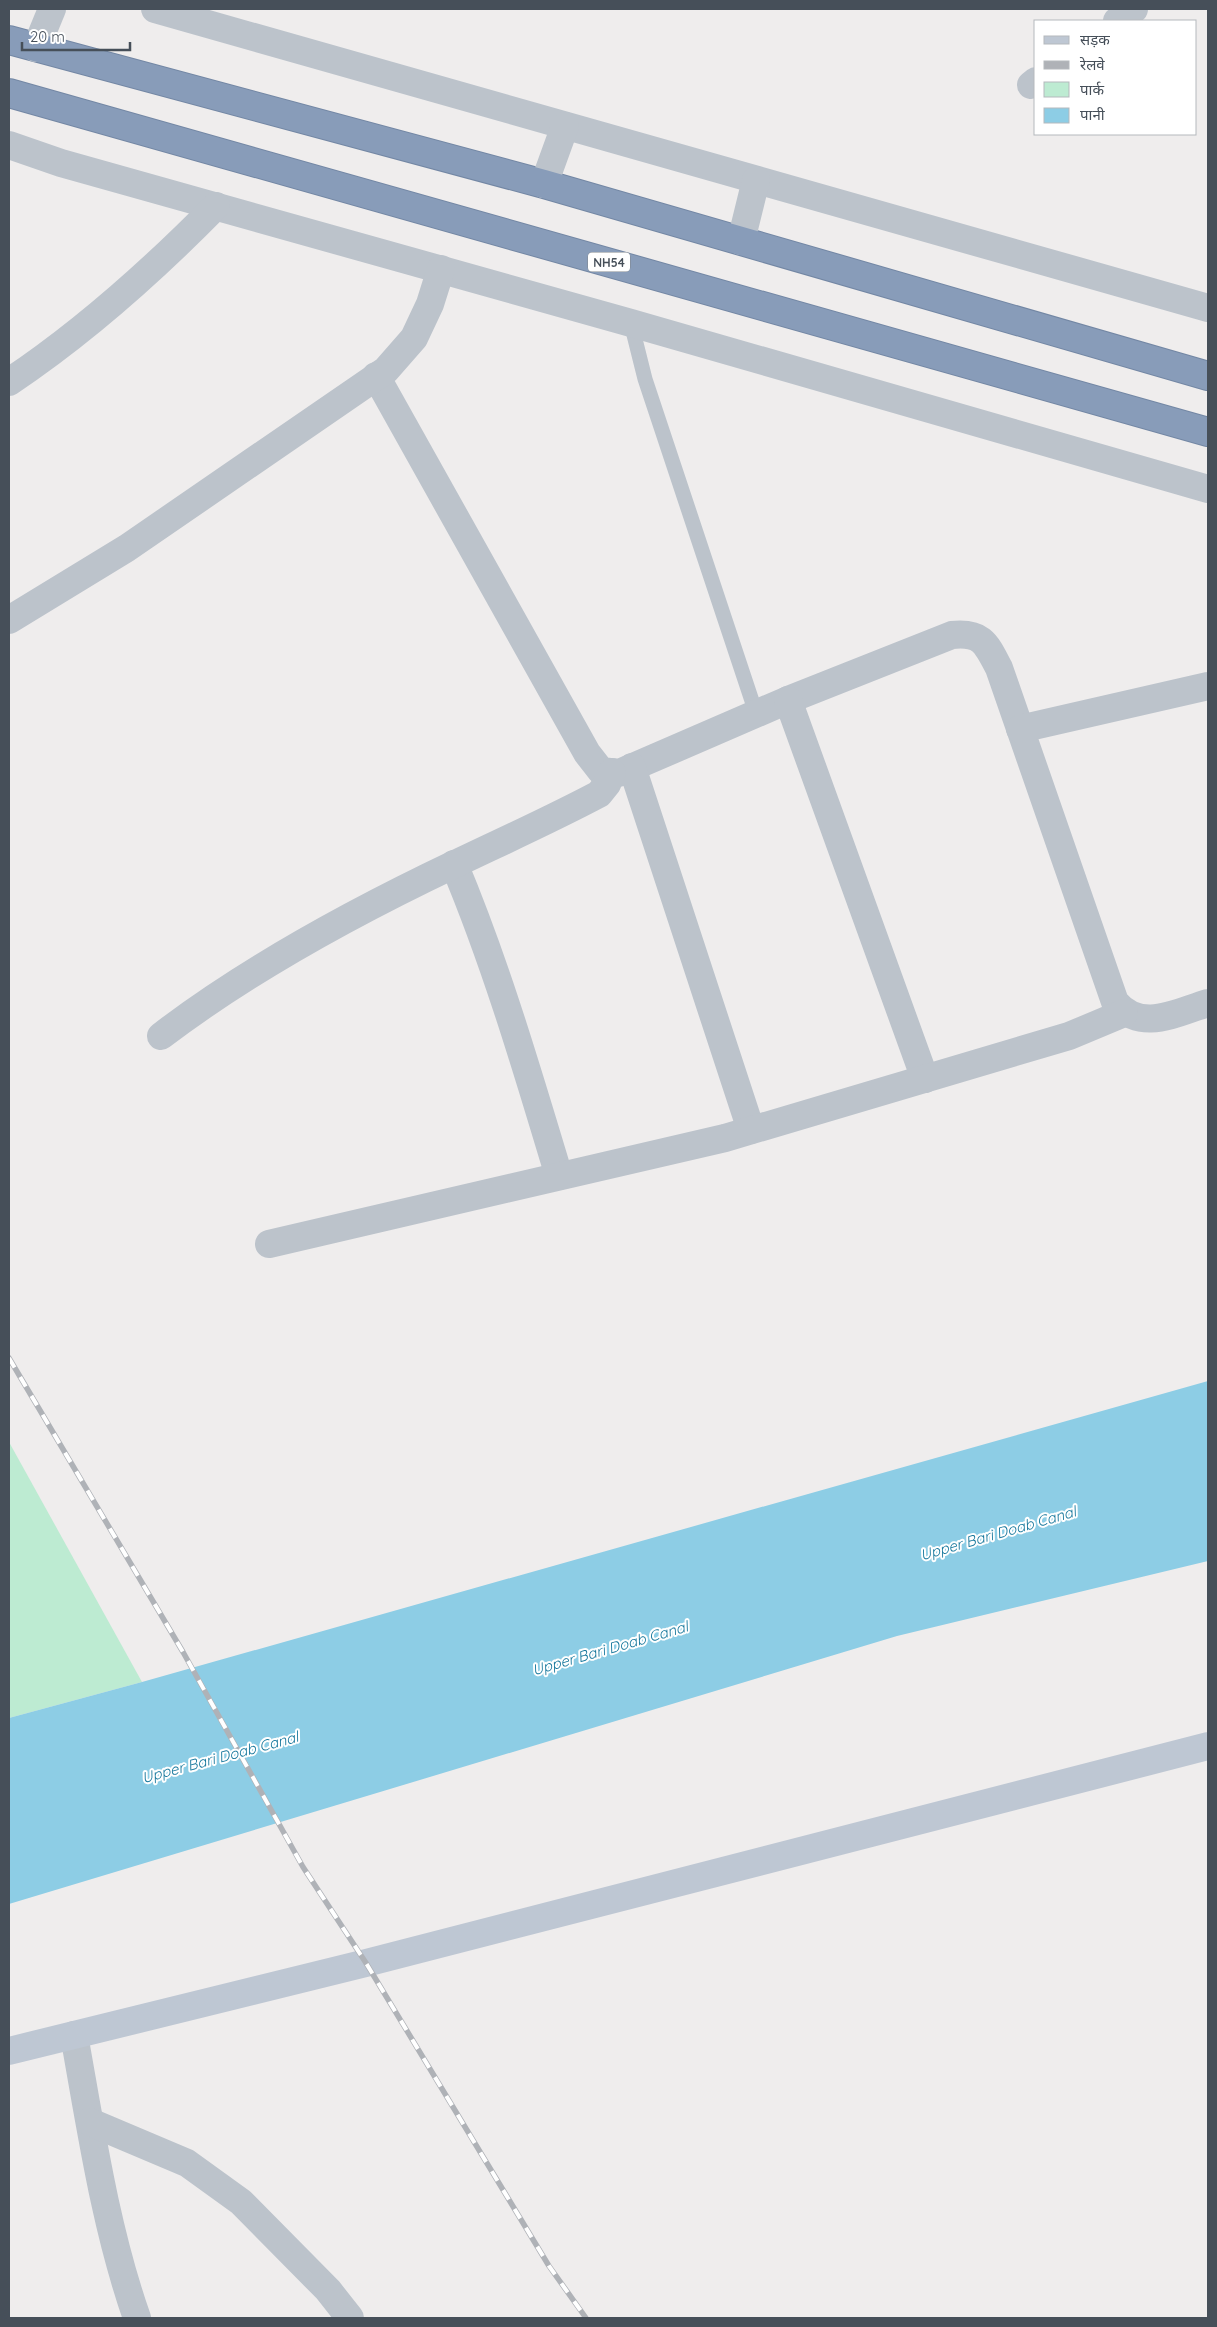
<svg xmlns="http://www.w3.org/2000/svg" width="1217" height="2327" font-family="Quicksand,'Noto Sans Devanagari',sans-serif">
	<rect width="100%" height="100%" fill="#efeded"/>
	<!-- green -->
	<path fill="#bdebd2" d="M9 1442 142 1682 9 1718Z"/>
	<!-- water -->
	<path fill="#8dcde5" d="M1208 1381V1561L897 1636 9 1904V1718L142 1682Z"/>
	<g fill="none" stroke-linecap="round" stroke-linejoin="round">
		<defs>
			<g id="highway">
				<path d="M9 40 544 184 1208 376"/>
				<path d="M9 93 1208 432"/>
			</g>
		</defs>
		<!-- highway casing -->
		<use href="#highway" stroke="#7387a4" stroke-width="30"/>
		<!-- lane -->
		<path stroke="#bcc3cb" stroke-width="15" d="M631 323 645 379 756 713"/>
		<!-- street -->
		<g stroke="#bcc3cb" stroke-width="28">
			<path d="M155 9 1208 308"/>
			<path d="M1117 21 1134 9"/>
			<path d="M36 48 52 9"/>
			<path d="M1031 85 1036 81"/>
			<path d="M9 145 61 163 631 323 1208 489"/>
			<path d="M544 184 565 126"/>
			<path d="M741 241 756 180"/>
			<path d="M376 376 587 753 601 771 619 773 788 700 952 635C982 632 986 643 999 668L1115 1002C1141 1033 1175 1013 1208 1003"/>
			<path d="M9 382C84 332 153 270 216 206"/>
			<path d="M9 620 127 548 386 370 414 338 430 304 441 269"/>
			<path d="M788 700 925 1079"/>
			<path d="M1020 729 1208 686"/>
			<path d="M632 767 751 1130"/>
			<path d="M454 864C497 967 527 1070 559 1176"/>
			<path d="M161 1036C250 968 354 912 455 864 503 841 552 819 599 794L607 784 612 772"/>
			<path d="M269 1244 725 1138 1069 1036 1124 1013"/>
			<path d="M74 2035C91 2129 105 2227 137 2318"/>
			<path d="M90 2122 187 2163 241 2202 328 2290 350 2318"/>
		</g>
		<!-- secondary -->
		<path stroke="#bec7d3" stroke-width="28" d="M9 2051 366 1963 1208 1746"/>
		<!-- highway -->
		<use href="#highway" stroke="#889cb9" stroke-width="28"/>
		<defs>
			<path id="rail" d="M9 1358 183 1652 303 1867 366 1963 549 2266 586 2318"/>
		</defs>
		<!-- rail casing -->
		<use href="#rail" stroke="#afb2b7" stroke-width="5.5"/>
		<!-- rail -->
		<use href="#rail" stroke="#fff" stroke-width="4" stroke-dasharray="11" stroke-linecap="butt"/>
	</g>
	<g text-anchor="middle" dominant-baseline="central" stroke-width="4" stroke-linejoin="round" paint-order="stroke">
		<!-- shield labels -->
		<rect fill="#fff" stroke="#7e848b" stroke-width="1" x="588" y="252.5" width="42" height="19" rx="4"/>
		<g font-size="12" font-weight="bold" fill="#464f59">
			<text x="609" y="262">NH54</text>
		</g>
		<!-- water labels -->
		<g font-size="15" font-style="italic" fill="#16779c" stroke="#fff">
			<text transform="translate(998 1533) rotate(-16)">Upper Bari Doab Canal</text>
			<text transform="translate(610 1648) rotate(-16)">Upper Bari Doab Canal</text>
			<text transform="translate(220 1757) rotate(-15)">Upper Bari Doab Canal</text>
		</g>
	</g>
	<!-- border -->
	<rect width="1217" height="2327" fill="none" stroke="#464f59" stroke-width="20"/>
	<!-- legend -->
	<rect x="1034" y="20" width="162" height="115" fill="#ffffff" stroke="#b5b9bd"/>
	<rect x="1044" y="36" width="25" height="8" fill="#bec7d3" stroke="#b5b9bd"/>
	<text x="1080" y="45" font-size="15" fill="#464f59">सड़क</text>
	<rect x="1044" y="61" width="25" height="8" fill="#afb2b7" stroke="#b5b9bd"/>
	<text x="1080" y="70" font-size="15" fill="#464f59">रेलवे</text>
	<rect x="1044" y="82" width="25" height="15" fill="#bdebd2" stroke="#b5b9bd"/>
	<text x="1080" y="95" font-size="15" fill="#464f59">पार्क</text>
	<rect x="1044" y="108" width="25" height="15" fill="#8dcde5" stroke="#b5b9bd"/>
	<text x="1080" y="120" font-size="15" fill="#464f59">पानी</text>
	<!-- scale -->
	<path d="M22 42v8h108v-8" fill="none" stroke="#464f59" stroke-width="2.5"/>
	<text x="30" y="42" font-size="15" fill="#464f59" stroke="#ffffff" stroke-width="4" paint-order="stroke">20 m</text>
</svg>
